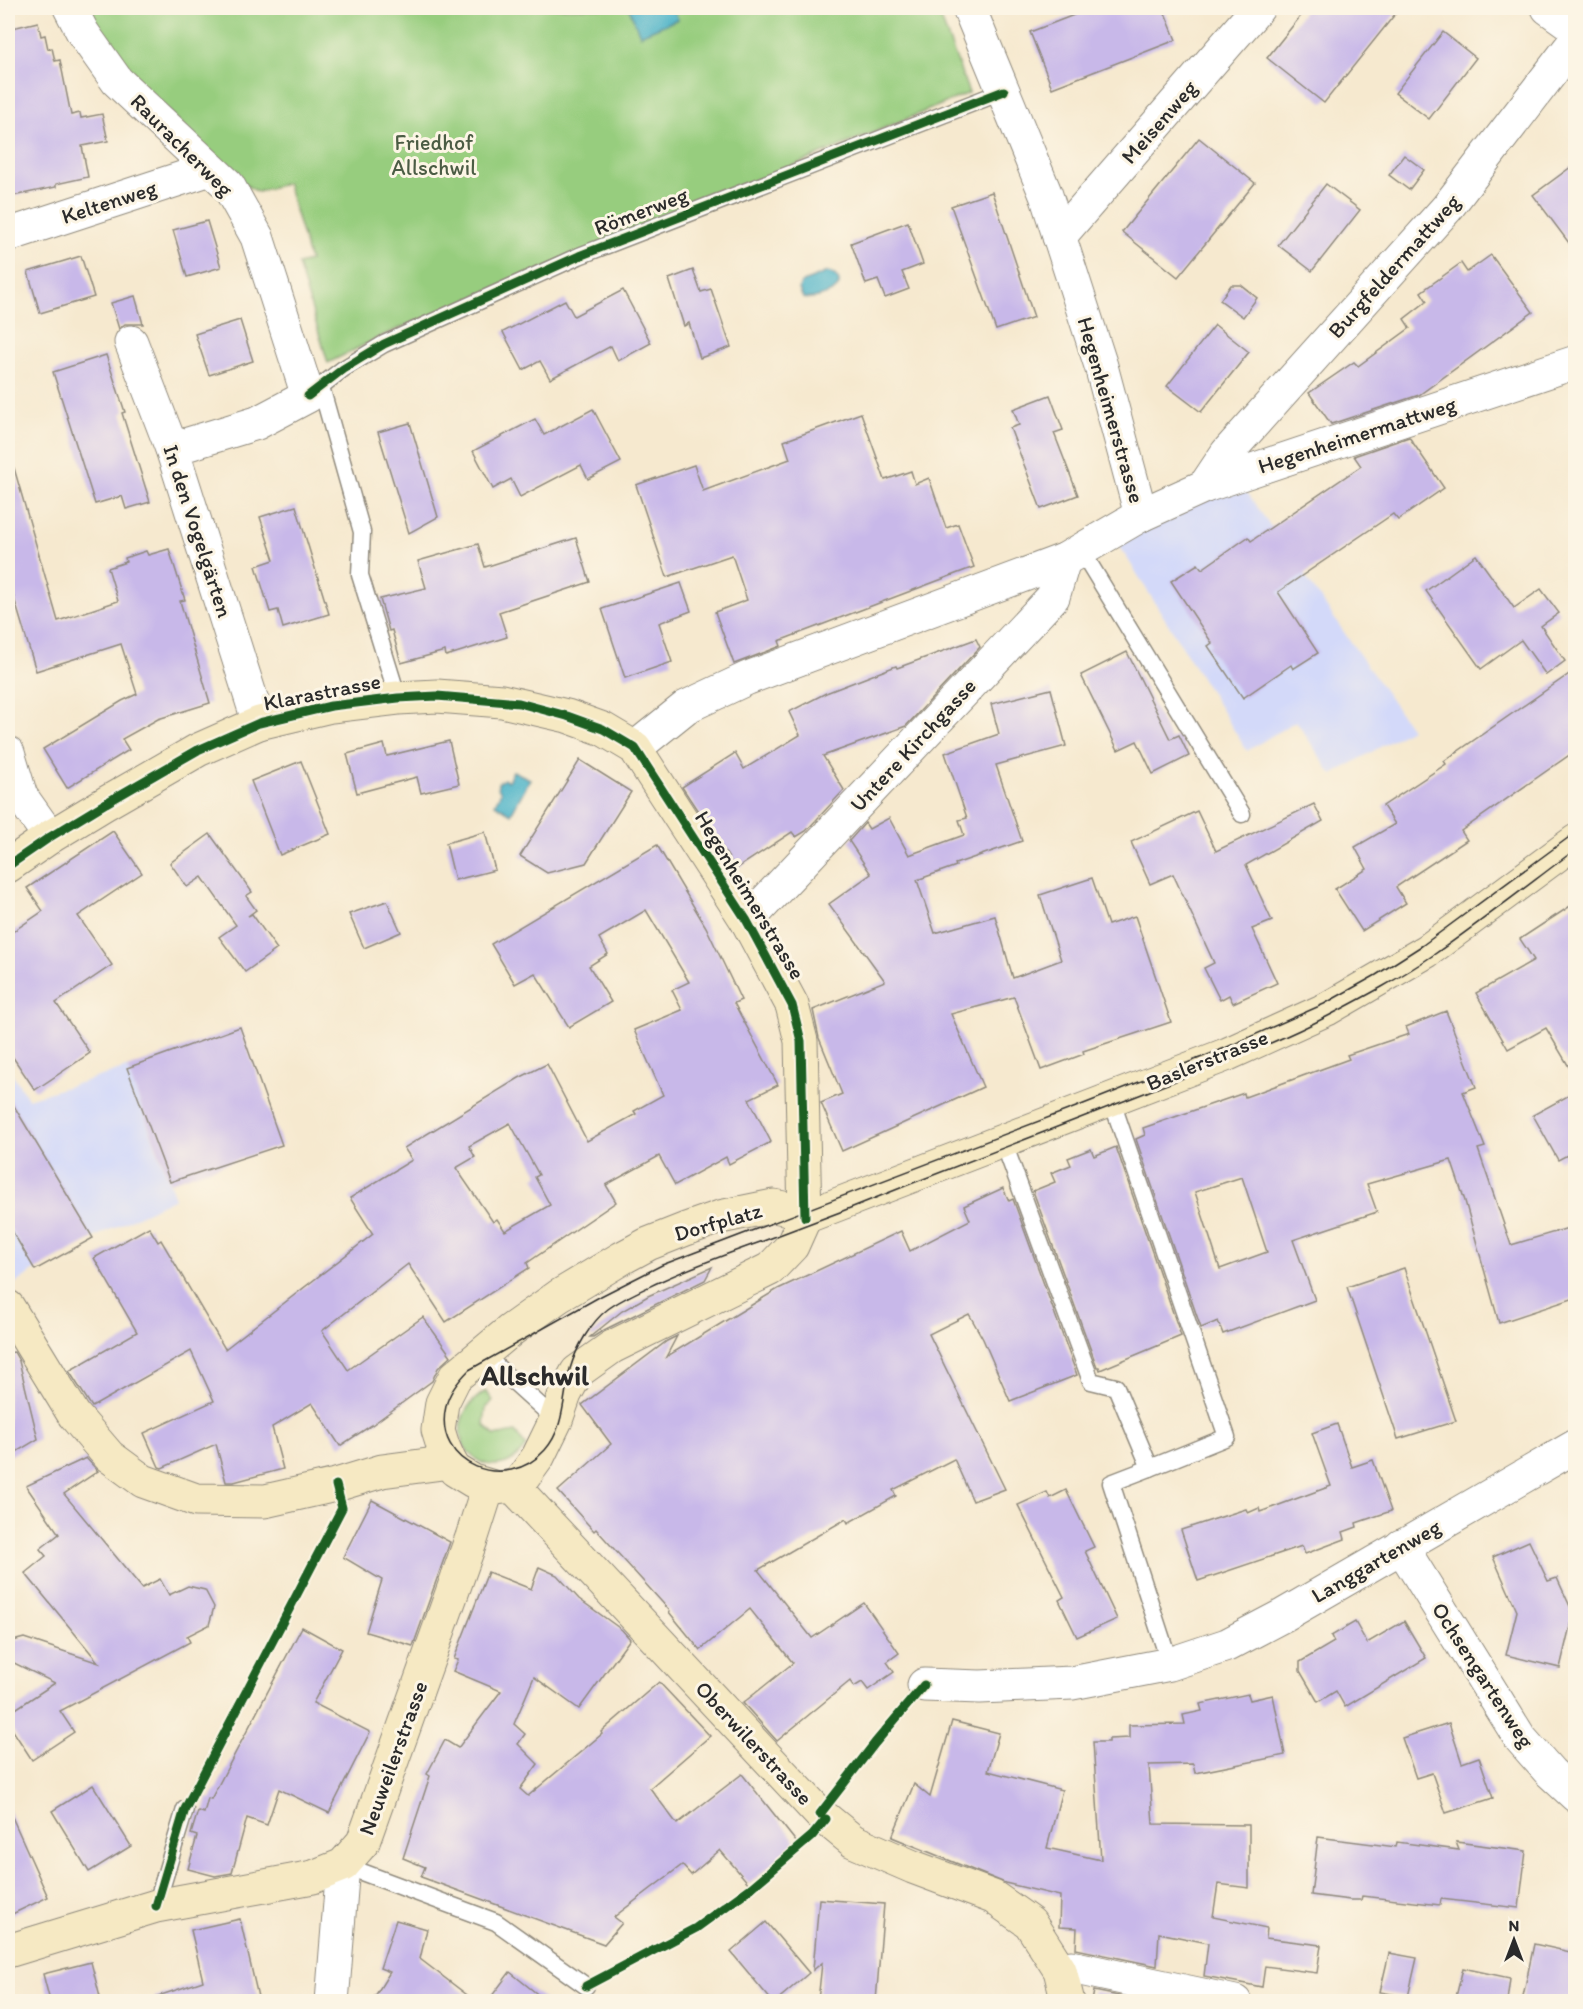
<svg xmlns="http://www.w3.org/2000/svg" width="1583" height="2009" font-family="Itim,sans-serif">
	<rect width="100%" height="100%" fill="#fcf5e5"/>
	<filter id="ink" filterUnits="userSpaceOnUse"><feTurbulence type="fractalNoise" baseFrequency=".0167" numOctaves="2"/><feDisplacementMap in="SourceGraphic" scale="12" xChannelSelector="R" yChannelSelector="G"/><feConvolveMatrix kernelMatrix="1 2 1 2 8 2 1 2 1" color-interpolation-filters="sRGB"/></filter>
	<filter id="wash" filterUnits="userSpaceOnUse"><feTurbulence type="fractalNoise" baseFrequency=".008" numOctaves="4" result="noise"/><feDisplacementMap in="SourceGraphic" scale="24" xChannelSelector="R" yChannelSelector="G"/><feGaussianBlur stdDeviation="1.35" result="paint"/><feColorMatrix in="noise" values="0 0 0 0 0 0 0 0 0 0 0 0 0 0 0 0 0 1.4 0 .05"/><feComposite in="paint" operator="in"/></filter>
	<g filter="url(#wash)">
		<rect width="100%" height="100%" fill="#f6e9cf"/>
		<!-- built -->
		<g fill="#d3d9f9">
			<path d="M1235 475 1411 729 1332 775 1296 721 1247 751 1111 532Z"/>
			<path d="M8 1067 28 1099 127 1068 175 1198 93 1238 11 1103 8 1106Z"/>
			<path d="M8 1224 35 1270 8 1288Z"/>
		</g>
		<!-- green -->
		<g fill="#97cd7e" stroke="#617c54" stroke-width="1.5">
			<path d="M84 8H937L969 93 386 334 328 363 298 264 310 261 287 183 258 192 242 183 132 77Z"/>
			<path d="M486 1391 493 1401 486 1407 484 1425 495 1436 515 1432 526 1446C490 1498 424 1431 486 1391Z"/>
		</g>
		<!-- water -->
		<g fill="#4ab2c8" stroke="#3a6e7a" stroke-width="1.5">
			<path d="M629 8H673L678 19 640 35Z"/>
			<path d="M827 272C834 273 844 281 836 289 829 295 811 300 803 298L799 289 801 283Z"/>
			<path d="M513 771 530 779 511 814 495 804 501 792 498 788V783L504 779 508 781Z"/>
		</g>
		<g id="blocks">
			<!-- building -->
			<g fill="#c8b8e9" fill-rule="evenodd">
				<path d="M1092 8H1163L1176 40 1052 88 1030 32Z"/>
				<path d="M1307 8H1400L1324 103 1267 58Z"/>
				<path d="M38 22 41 36 45 35 48 49 52 48 55 61 60 60 71 115 80 113 81 118 102 114 108 141 82 146 88 177 56 184V187L8 197V29Z"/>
				<path d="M1443 32 1476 58 1429 119 1395 93Z"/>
				<path d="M1199 138 1255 183 1178 277 1122 232Z"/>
				<path d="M1404 155 1424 170 1409 190 1389 175Z"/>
				<path d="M1575 164V251L1533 195Z"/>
				<path d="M1326 184 1360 210 1312 271 1278 245Z"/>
				<path d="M992 192 1034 317 996 330 951 206Z"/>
				<path d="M207 221 221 267 187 277 173 230Z"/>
				<path d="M908 222 923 264 902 272 909 289 885 298 878 280 866 284 851 243Z"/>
				<path d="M1491 255 1533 312 1419 395 1331 424 1309 393 1354 362 1358 366 1410 328 1404 319 1427 301 1421 292 1461 263 1467 272Z"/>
				<path d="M81 256 94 297 40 313 28 272Z"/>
				<path d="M693 270 701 292 711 289 731 347 700 358 689 323 684 326 669 279Z"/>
				<path d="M1231 285H1241L1257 298 1243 317 1220 300Z"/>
				<path d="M623 290 651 343 618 361 611 346 550 379 540 361 523 370 503 332 565 300 574 316Z"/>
				<path d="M135 296 143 324H125L119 329 111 303Z"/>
				<path d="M240 320 253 361 209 375 195 334Z"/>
				<path d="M1215 325 1249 352 1201 412 1167 386Z"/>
				<path d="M106 355 125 412 122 413 150 502 126 509 122 496 95 504 53 372Z"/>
				<path d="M1050 395 1063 430 1054 433 1078 495 1041 509 1010 428 1019 425 1013 409Z"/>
				<path d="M593 409 621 462 588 479 581 465 520 497 511 479 493 489 473 451 535 419 544 435Z"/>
				<path d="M861 413 885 480 911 471 915 484 929 478 946 528 958 524 974 567 779 641 781 646 734 664 715 612 747 600 732 555 667 577 636 485 694 465 703 491 790 459 784 441Z"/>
				<path d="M410 423 438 517 409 533 378 432Z"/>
				<path d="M1409 437 1444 488 1398 520 1393 514 1278 592 1318 653 1293 669 1291 665 1243 698 1208 646 1212 643 1171 581 1198 564 1202 569 1248 537 1251 541 1361 466 1354 456Z"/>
				<path d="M8 468H14L58 621 118 601 108 568 126 562 125 558 146 551 148 555 169 549 185 600 180 601 210 703 158 719 122 739 129 750 67 788 43 749 122 701 137 694 121 644 36 671 8 578Z"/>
				<path d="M296 506 329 614 283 628 278 610 270 612 256 566 274 560 260 517Z"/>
				<path d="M576 538 590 582 499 612 507 637 446 656 445 651 401 663 392 630 389 631 380 599 426 588 418 561 478 544 485 567Z"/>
				<path d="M1476 555 1514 608 1541 589 1559 613 1541 626 1565 661 1546 675 1521 640 1481 669 1426 591Z"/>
				<path d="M681 583 691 611 659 623 672 662 625 678 602 609Z"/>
				<path d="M976 639 980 647 906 726 823 756 844 790 806 831 796 837 792 832 736 869 682 787 735 753 744 769 800 735 789 712 826 693 896 666 897 668Z"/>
				<path d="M1127 652 1170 739 1179 735 1189 756 1153 774 1137 741 1118 750 1081 675Z"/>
				<path d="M1575 670V751L1461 831 1467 840 1396 887 1406 903 1362 931 1335 889 1367 869 1355 847 1395 824 1383 806 1446 764 1444 761Z"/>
				<path d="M1051 689 1066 746 996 765 1022 841 955 864 956 866 917 880 935 933 995 916 1013 978 1061 960 1040 895 1092 878 1108 925 1135 916 1171 1022 1083 1051 1084 1054 1041 1070 1014 997 951 1014 983 1087 842 1151 821 1103 842 1094 819 1038 813 1010 885 981 829 904 871 874 849 841 865 823 869 829 889 818 909 855 964 835 959 820 967 818 945 753 999 734 991 704Z"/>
				<path d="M449 741 459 784 421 793 417 777 357 793 347 754 384 744 387 756Z"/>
				<path d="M580 760 631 792 586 863 547 873 520 856Z"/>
				<path d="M301 761 330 834 280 855 251 781Z"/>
				<path d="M1314 804 1323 821 1246 865 1272 921 1252 929 1277 983 1233 1003 1229 995 1220 1000 1204 968 1214 963 1173 874 1150 884 1131 842 1197 811 1216 851Z"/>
				<path d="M113 831 142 873 78 916 112 965 56 1003 90 1053 35 1090 8 1050V935L43 911 27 888Z"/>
				<path d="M485 832 495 870 455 880 446 843Z"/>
				<path d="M210 834 252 892 246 896 256 910 248 916 252 914 277 949 245 972 219 937 236 925 202 877 187 887 170 863Z"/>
				<path d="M657 845 706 927 741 1000 734 1003 778 1085 749 1099 771 1142 729 1164 726 1157 675 1185 659 1156 606 1185 616 1202 527 1263 529 1268 446 1322 408 1264 322 1331 348 1370 423 1317 451 1356 438 1368 432 1381 372 1425 340 1446 312 1403 272 1427 283 1469 234 1482H226L216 1444 162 1468 159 1467 144 1433 214 1401 191 1351 92 1407 69 1371 137 1332 94 1258 149 1227 158 1242 161 1240 225 1349 373 1234 350 1198 412 1160 404 1148 519 1078 547 1064 587 1141 636 1114 634 1111 663 1095 634 1030 682 1010 672 990 689 982 646 910 599 938 608 954 589 966 611 1002 569 1027 535 973 515 984 491 944ZM510 1123 539 1175 535 1177 550 1205 505 1231 497 1219 493 1222 456 1168 475 1157 469 1146Z"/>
				<path d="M387 901 401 932 364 948 349 914Z"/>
				<path d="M1575 903V1077L1546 1028 1508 1049 1476 993 1534 960 1520 939Z"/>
				<path d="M1446 1011 1476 1087 1463 1092 1485 1147 1478 1149 1511 1245 1575 1226V1298L1499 1323 1465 1201 1451 1160 1367 1184 1377 1212 1293 1240 1315 1300 1223 1334 1218 1321 1201 1328 1136 1139 1145 1135 1143 1128 1244 1093 1245 1097 1349 1059 1347 1055 1409 1034 1406 1027ZM1242 1177 1267 1252 1220 1269 1195 1192Z"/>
				<path d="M240 1027 282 1145 170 1182 127 1068Z"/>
				<path d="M1575 1092V1151L1558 1160 1533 1115Z"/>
				<path d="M8 1096 93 1238 35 1270 8 1224Z"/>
				<path d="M1116 1147 1181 1336 1100 1370 1099 1367H1097L1033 1191 1055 1182 1051 1173 1071 1165 1068 1158 1091 1149 1094 1156Z"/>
				<path d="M1003 1188 1009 1201 1013 1199 1077 1375 1010 1401 983 1339 969 1314 929 1334 1005 1489 973 1501 954 1459 893 1490 896 1496 848 1523 846 1519 758 1570 812 1638 864 1603 899 1653 887 1662 894 1672 868 1690 862 1682 854 1687 850 1681 777 1741 743 1703 793 1663 750 1609 700 1650 669 1612 670 1611 596 1529 594 1531 558 1491 611 1444 582 1405 667 1341 677 1336 666 1357 778 1289 901 1231 910 1251 970 1220 964 1206Z"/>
				<path d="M712 1267 705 1280 604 1330 593 1337H590L622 1311 648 1296Z"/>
				<path d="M1404 1268 1456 1421 1398 1439 1347 1287Z"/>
				<path d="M14 1352 19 1361 38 1439 8 1457V1353Z"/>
				<path d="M1337 1424 1352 1467 1373 1460 1391 1511 1356 1523 1357 1527 1343 1532 1345 1539 1305 1554 1302 1546 1198 1581 1181 1530 1246 1509 1248 1513 1259 1508 1260 1512 1331 1486 1312 1433Z"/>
				<path d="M86 1458 98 1471 64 1494 142 1588 160 1579 169 1595 188 1586 205 1590 214 1607 209 1625 187 1636 190 1642 60 1711 74 1732 32 1760 8 1723V1714L55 1683 14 1663 9 1655V1651L13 1641 24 1638 99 1663 25 1573 46 1556 40 1549 59 1534 26 1486Z"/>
				<path d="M1066 1490 1094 1547 1085 1551 1117 1619 1077 1637 1059 1600 1064 1597 1018 1505 1047 1492 1050 1498Z"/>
				<path d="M372 1500 450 1542 413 1646 366 1632 382 1580 343 1557Z"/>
				<path d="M1529 1541 1548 1581 1557 1578 1573 1613 1560 1668 1506 1655 1517 1611 1493 1557Z"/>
				<path d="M539 1567 557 1575 579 1599 622 1630 630 1639 579 1709 534 1677 514 1724 525 1734 518 1744 538 1764 520 1789 528 1796 602 1734 601 1732 659 1682 710 1736 650 1788 677 1824 742 1774 797 1843 749 1884 720 1850 691 1875 682 1865 614 1917 622 1923 604 1944 421 1877 425 1867 403 1858 430 1776 427 1774 445 1740 458 1748 501 1691 453 1671 458 1660 454 1659 488 1572 531 1589Z"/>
				<path d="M1404 1621 1426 1658 1345 1707 1336 1691 1318 1702 1300 1671V1662L1334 1642 1331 1636 1355 1622 1367 1643Z"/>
				<path d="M302 1627 342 1649 313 1703 370 1732 329 1813 279 1789 267 1825 247 1818 232 1873 215 1876 188 1869 197 1836 191 1834 198 1811 204 1813 208 1798 211 1799Z"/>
				<path d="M1248 1694 1250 1700 1273 1695 1285 1755 1195 1773 1193 1764 1149 1765 1153 1824 1249 1825V1888L1218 1884 1213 1917 1267 1928 1266 1938 1321 1945 1317 1973 1265 1966 1262 1987 1204 1976 1208 1943 1159 1933 1157 1966 1076 1949 1077 1928 1059 1927 1060 1896 1005 1883 892 1837 914 1784 930 1797 952 1721 999 1733 988 1771 1062 1790 1047 1848 1101 1860 1093 1742H1109V1739L1129 1738V1725L1185 1724 1183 1715 1202 1711 1200 1704Z"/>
				<path d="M1449 1723 1462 1763 1479 1757 1493 1798 1446 1813 1432 1773 1416 1778 1402 1738Z"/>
				<path d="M93 1785 131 1846 89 1872 52 1811Z"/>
				<path d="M8 1808 48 1897 8 1916Z"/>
				<path d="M1318 1837 1396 1847 1397 1842 1459 1850 1456 1842 1526 1851 1519 1908 1441 1899 1440 1905 1362 1896 1361 1900H1350L1311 1895Z"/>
				<path d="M819 1899 884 1904 876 2001H818L822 1963 813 1970Z"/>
				<path d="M240 1919 259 2001H155V1997L203 1981 191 1930Z"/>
				<path d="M396 1920 427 1929 420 1959 475 2001H372L390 1972 380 1968Z"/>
				<path d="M766 1922 809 1973 776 2001H772L731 1952Z"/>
				<path d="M1534 1944 1575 1953V2001H1522Z"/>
				<path d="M1389 1953 1417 1958 1408 1997 1380 1992Z"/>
				<path d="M91 1962 101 2001H50L43 1974Z"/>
				<path d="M1463 1968 1510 1978 1507 2001H1455Z"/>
				<path d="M510 1972 546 2001H488Z"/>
				<path d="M1094 1991 1143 2001H1092Z"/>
			</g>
		</g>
	</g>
	<g filter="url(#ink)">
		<use href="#blocks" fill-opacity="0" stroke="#908a7d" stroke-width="1.5"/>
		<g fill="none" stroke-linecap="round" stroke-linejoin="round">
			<defs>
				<g id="lane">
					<path d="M321 387 362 532 360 575 398 698"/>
					<path d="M308 396 343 369 384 344 579 256 1004 91"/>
					<path d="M1081 550 1242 814"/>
					<path d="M1003 1141 1091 1381 1116 1387 1150 1468 1227 1437 1111 1099"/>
					<path d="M483 1354 556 1420"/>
					<path d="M1150 1468 1111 1483 1170 1664"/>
					<path d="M343 1865 496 1922 586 1986"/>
					<path d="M156 1906 185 1809"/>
				</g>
				<g id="street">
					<path d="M70 8 83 33 117 81 228 185 257 237 308 396 257 423 172 449"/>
					<path d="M969 8 1046 195 1101 366 1141 515"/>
					<path d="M1548 8 1576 28"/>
					<path d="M8 235 210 169"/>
					<path d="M1059 237 1258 8"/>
					<path d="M131 342 172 449 259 723"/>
					<path d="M1205 486 1227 453 1447 208 1576 40"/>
					<path d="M635 748 686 707 748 678 1064 560 1141 515 1205 486 1576 362"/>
					<path d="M8 753 21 796 50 837"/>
					<path d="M747 921 1053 597 1064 560"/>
					<path d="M1401 1546 1520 1738 1550 1772 1576 1796"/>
					<path d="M924 1685 980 1687 1072 1683 1170 1664 1227 1645 1284 1615 1576 1446"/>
					<path d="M1060 1970 1071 1967 1235 2002"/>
					<path d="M332 2002 343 1865"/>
				</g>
				<g id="secondary">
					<path d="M8 866 50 837 106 803 198 750 259 723 331 706 398 698 437 696 502 701 567 716 603 729 635 748 747 921 792 1005 801 1041 805 1217 792 1246 770 1269 612 1347 577 1372 565 1394 556 1420 538 1457 520 1482 513 1486 497 1488 473 1481 455 1470 450 1462 443 1446 438 1430 442 1403 455 1377 511 1330 559 1296 622 1258 648 1244 686 1229 720 1217 774 1206 793 1210 805 1217"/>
					<path d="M805 1217 1228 1054 1327 1009 1427 951 1576 841"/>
					<path d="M8 1307 74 1415 109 1456 143 1481 196 1500 265 1501 336 1485 382 1471 450 1462"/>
					<path d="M513 1486 820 1814 853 1841 913 1867 993 1897 1030 1923 1060 1970 1068 2002"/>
					<path d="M8 1951 156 1906 313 1877 343 1865 363 1842 472 1537 488 1487"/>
				</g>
			</defs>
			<!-- lane casing -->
			<use href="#lane" stroke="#908a7d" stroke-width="19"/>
			<!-- street casing -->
			<use href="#street" stroke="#908a7d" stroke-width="35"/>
			<!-- secondary casing -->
			<use href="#secondary" stroke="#908a7d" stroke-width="35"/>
			<!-- lane -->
			<use href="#lane" stroke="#fff" stroke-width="16"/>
			<!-- street -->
			<use href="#street" stroke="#fff" stroke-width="33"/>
			<!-- secondary -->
			<use href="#secondary" stroke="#f6e9c3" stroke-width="33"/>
			<!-- tram -->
			<path stroke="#2b2b2b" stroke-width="1.5" d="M1576 832 1423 945 1376 975 1324 1004 1225 1048 1076 1107 662 1265 601 1296 469 1370C459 1380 449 1392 446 1406 432 1465 506 1494 545 1450 565 1428 563 1395 570 1369 576 1348 591 1322 608 1309 623 1298 642 1290 659 1282 694 1266 729 1253 766 1240 815 1222 864 1203 913 1183 991 1153 1069 1122 1147 1092 1209 1068 1273 1045 1332 1014 1366 996 1400 978 1432 956 1481 922 1528 885 1576 849"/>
			<defs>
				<g id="cycleway">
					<path d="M308 396 343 369 384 344 579 256 1004 91"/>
					<path d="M8 866 50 837 106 803 198 750 259 723 331 706 398 698 437 696 519 703 567 716 603 729 635 748 747 921 792 1005 801 1041 805 1217"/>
					<path d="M820 1814 875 1743 924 1685"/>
					<path d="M156 1906 185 1809 342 1508 336 1485"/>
					<path d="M586 1986 696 1928 751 1888 812 1836 826 1819"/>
				</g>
			</defs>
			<!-- cycleway casing -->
			<use href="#cycleway" stroke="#fcf5e5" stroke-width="13"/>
			<!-- cycleway -->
			<use href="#cycleway" stroke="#1b5e20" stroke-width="9"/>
		</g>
	</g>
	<g text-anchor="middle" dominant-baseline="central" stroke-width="6" stroke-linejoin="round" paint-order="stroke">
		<!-- street labels -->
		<g font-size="22" fill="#2b2b2b" stroke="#fcf5e5">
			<text transform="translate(1159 122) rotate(-49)">Meisenweg</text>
			<text transform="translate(182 145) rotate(45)">Rauracherweg</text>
			<text transform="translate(109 202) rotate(-18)">Keltenweg</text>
			<text transform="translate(641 211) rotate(-21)">Römerweg</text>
			<text transform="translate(1394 266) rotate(-48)">Burgfeldermattweg</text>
			<text transform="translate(1111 410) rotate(74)">Hegenheimerstrasse</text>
			<text transform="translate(1357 435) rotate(-18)">Hegenheimermattweg</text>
			<text transform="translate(198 531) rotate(72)">In den Vogelgärten</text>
			<text transform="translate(322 692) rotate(-11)">Klarastrasse</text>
			<text transform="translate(913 745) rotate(-47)">Untere Kirchgasse</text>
			<text transform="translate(750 895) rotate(59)">Hegenheimerstrasse</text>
			<text transform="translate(1207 1060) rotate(-22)">Baslerstrasse</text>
			<text transform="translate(718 1222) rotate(-16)">Dorfplatz</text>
			<text transform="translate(1376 1561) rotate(-30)">Langgartenweg</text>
			<text transform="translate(1483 1675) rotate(57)">Ochsengartenweg</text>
			<text transform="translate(754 1743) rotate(47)">Oberwilerstrasse</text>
			<text transform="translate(393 1758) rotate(-70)">Neuweilerstrasse</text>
		</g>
		<!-- park labels -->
		<g font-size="22" fill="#4b5c44" stroke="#fcf5e5">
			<text x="434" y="142">Friedhof<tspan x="434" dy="25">Allschwil</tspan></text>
		</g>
		<!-- district labels -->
		<g font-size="28" font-weight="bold" fill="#2b2b2b" stroke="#fcf5e5">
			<text x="535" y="1375">Allschwil</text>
		</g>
	</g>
	<!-- margin -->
	<rect width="1583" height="2009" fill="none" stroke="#fcf5e5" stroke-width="30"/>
	<!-- north arrow -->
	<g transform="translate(1514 1940)" stroke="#fcf5e5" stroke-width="4.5" paint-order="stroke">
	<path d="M0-4.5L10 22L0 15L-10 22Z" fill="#2b2b2b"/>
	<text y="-9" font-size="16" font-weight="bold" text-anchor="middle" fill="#2b2b2b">N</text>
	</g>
</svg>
